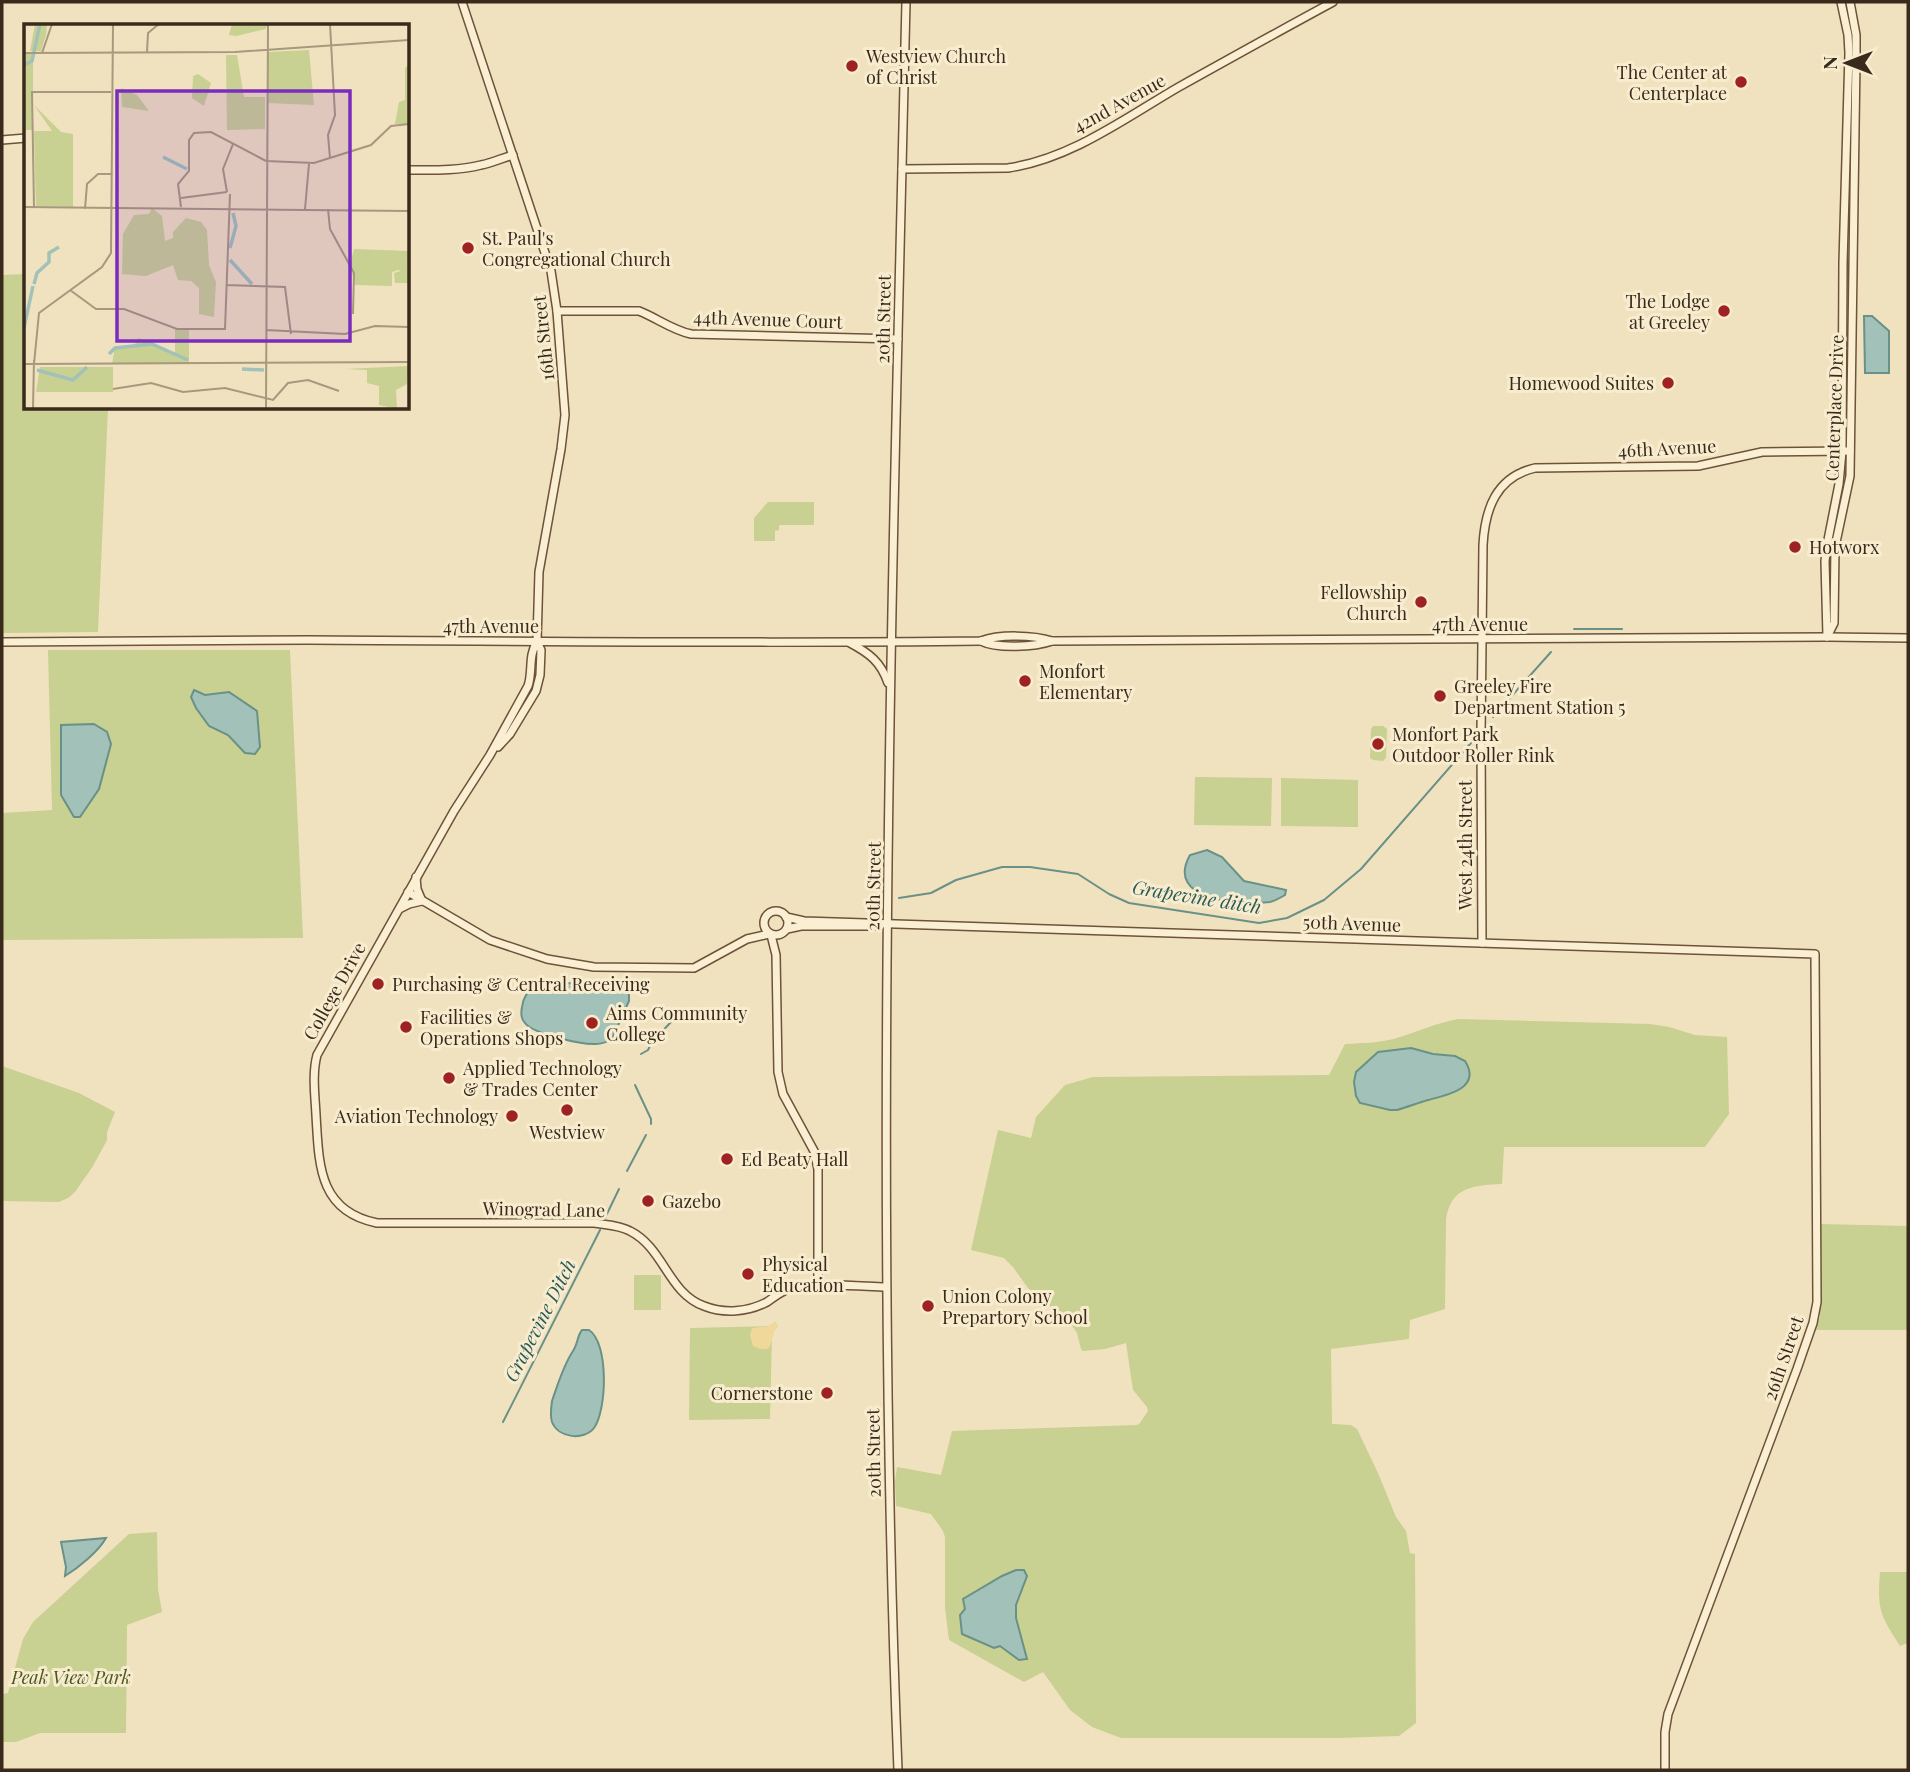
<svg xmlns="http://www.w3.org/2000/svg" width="1910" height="1772" font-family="'Playfair Display',serif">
	<rect width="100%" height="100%" fill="#f1e2bf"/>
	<!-- green -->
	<g fill="#c8d092">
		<path d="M26 274V408H108L98 632 2 633V275Z"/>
		<path d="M768 502H814V525H779V530L775 531V541H754V518Z"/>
		<path d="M48 650H290L303 938 2 940V813L52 810Z"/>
		<path d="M1373 726H1383L1387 729 1386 758 1383 761 1373 760 1370 758 1371 729Z"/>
		<path d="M1195 777 1272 778 1271 826 1194 825Z"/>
		<path d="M1281 778 1358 780V827L1281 826Z"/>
		<path d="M1458 1019 1650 1024 1669 1027 1695 1035 1727 1037 1729 1114 1705 1147H1504L1502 1184C1474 1185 1450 1187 1446 1220L1445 1309 1410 1320 1409 1339 1331 1349 1332 1424 1351 1425 1357 1429 1378 1473 1396 1517 1406 1531 1410 1553 1415 1554 1416 1723 1399 1736 1339 1738H1121L1092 1727 1070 1710 1043 1672 1024 1682 949 1640 945 1608V1537L943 1531 931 1514 896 1506 895 1482 897 1467 941 1475 952 1431 1137 1425 1140 1423 1148 1411 1147 1407 1133 1390 1126 1343 1105 1349 1083 1351 1081 1349 1077 1333 1070 1323 1028 1288 1013 1267 1004 1258 971 1250 998 1130 1031 1138 1036 1117 1065 1085 1093 1077 1329 1075 1345 1044C1363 1043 1382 1043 1400 1037 1419 1031 1437 1023 1458 1019Z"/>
		<path d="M2 1066 79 1093 115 1112 107 1132V1140L93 1166 75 1192 68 1198 59 1202 2 1201Z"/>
		<path d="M1820 1224 1908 1226V1330H1816L1820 1317Z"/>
		<rect x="634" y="1275" width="27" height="35"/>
		<path d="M775 1322 778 1326 772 1334 770 1419 689 1420 690 1328 769 1326Z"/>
		<path d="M157 1532 158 1589 162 1612 127 1625 126 1733H40L16 1742H2V1694L8 1693 23 1639 33 1622 129 1534Z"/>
		<path d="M1880 1572H1908V1643L1900 1646C1880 1615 1877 1609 1880 1572Z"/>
	</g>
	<!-- sand -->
	<path fill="#efd89a" d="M775 1322 778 1326C767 1338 778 1357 753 1346L750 1335 752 1328 769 1326Z"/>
	<!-- water -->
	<g fill="#a2c2b9" stroke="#699187" stroke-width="2">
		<path d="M1864 316H1872L1889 331V373H1865Z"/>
		<path d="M194 690 205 695 229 692 257 711 260 747 255 754 245 753 228 735 209 726 196 708 191 697Z"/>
		<path d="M94 724 107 732 111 744 99 789 80 817H74L61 795V725Z"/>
		<path d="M1207 850 1222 857 1244 881 1286 890 1285 895C1280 898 1275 901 1270 902 1241 906 1164 901 1190 855Z"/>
		<path d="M562 983 615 984 624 987 629 995V1001L612 1039C607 1042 602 1044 596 1044 583 1045 533 1034 525 1023 521 1019 521 1012 522 1007 525 984 543 984 562 983Z"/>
		<path d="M1411 1048 1433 1054 1455 1056 1465 1061C1482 1088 1448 1095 1428 1100 1418 1103 1407 1107 1397 1110H1390L1360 1103 1356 1096 1354 1082 1356 1072 1378 1052Z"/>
		<path d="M582 1330H589C609 1343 607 1410 594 1428 584 1441 558 1438 552 1422 550 1416 551 1408 552 1401 558 1384 563 1366 573 1351 578 1344 577 1336 582 1330Z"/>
		<path d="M106 1538C98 1552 78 1568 65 1576L66 1567 61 1542Z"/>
		<path d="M1016 1570H1024L1027 1576 1016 1605V1618L1027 1659 1019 1660 1000 1646 994 1648 962 1634 960 1615 965 1609 963 1599 1002 1576Z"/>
	</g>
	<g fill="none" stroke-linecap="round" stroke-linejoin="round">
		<!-- stream -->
		<g stroke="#699187" stroke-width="2">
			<path d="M1574 629H1622"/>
			<path d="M1493 717 1551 652"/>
			<path d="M899 898 931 893 956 880 1002 867H1030L1078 874 1109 894 1129 903 1259 923 1287 918 1324 900 1361 869 1471 743"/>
			<path d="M641 1054 648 1050 652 1042 671 1022"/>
			<path d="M635 1085 651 1119V1124"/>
			<path d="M627 1171 646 1135"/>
			<path d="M605 1218 619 1189"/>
			<path d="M503 1422 600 1230"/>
		</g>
		<defs>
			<g id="secondary">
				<path d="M462 2 551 271 557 311 565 415 561 449 539 572 537 642 541 650 540 675 536 691 510 734 498 747"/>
				<path d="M2 140 26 138"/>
				<path d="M902 169 1008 168C1070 159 1124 119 1177 88 1229 59 1281 30 1333 2"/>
				<path d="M408 170C432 170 457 171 481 165 492 163 502 158 513 155"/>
				<path d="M557 311H639C657 318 672 330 691 334L898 339"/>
				<path d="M1827 636 1825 561 1827 545 1839 484 1842 451 1843 263 1849 53 1848 35 1841 2"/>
				<path d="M1827 637 1834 623 1835 547 1850 476 1856 59V35L1850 2"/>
				<path d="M981 641C997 649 1035 647 1052 641"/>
				<path d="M2 642C104 641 206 640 309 640 533 641 757 644 981 641 999 634 1034 635 1052 641L1827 637 1908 638"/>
				<path d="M537 642C528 655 533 672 528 686L490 755 454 811 317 1055C312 1074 315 1095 316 1115 319 1164 318 1211 377 1223H594C606 1225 619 1225 630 1231 664 1248 668 1293 704 1306 724 1314 748 1312 767 1302 776 1296 783 1289 795 1287 824 1283 857 1286 886 1287"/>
				<path d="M850 643C869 653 881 662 888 683"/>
				<path d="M408 892 490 940 547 959 594 967 694 968 747 939 769 934"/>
				<path d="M401 908 409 904 422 901 417 889 416 877"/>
				<circle cx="776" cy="923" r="12"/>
				<path d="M786 917 804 921 1815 954 1817 1302 1813 1323 1797 1369 1668 1714 1665 1732V1770"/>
				<path d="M787 929 801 926H880"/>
				<path d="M771 935 776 955 778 1072 783 1094 814 1151 818 1169V1286"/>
				<path d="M1482 943 1481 735 1483 545C1485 509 1496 477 1535 468L1698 466 1762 452 1850 451"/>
				<path d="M898 1770C874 1181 892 591 906 2"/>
			</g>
		</defs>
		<!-- secondary casing -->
		<use href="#secondary" stroke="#6c5339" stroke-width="10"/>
		<!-- secondary -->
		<use href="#secondary" stroke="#fbefd3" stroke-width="7"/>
	</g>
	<!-- markers -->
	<g fill="#9e2222" stroke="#f8eccf" stroke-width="2.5">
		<circle cx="852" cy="66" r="7"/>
		<circle cx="1741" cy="82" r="7"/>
		<circle cx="468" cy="248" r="7"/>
		<circle cx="1724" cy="311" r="7"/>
		<circle cx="1668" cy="383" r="7"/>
		<circle cx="1795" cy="547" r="7"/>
		<circle cx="1421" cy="602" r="7"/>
		<circle cx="1025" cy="681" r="7"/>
		<circle cx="1440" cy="696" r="7"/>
		<circle cx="1378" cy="744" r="7"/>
		<circle cx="378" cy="984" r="7"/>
		<circle cx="592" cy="1023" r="7"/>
		<circle cx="406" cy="1027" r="7"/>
		<circle cx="449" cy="1078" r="7"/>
		<circle cx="567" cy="1110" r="7"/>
		<circle cx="512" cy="1116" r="7"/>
		<circle cx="727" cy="1159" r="7"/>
		<circle cx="648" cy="1201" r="7"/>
		<circle cx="748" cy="1274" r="7"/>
		<circle cx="928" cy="1306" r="7"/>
		<circle cx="827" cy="1393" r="7"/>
	</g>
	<g text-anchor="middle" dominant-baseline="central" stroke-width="6" stroke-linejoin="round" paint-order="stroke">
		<!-- poi labels -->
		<g font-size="18" fill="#392a1c" stroke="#f8eccf" text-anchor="start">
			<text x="866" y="56">Westview Church<tspan x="866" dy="21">of Christ</tspan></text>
			<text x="1727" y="72" text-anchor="end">The Center at<tspan x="1727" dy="21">Centerplace</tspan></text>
			<text x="482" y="238">St. Paul's<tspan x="482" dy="21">Congregational Church</tspan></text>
			<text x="1710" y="301" text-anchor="end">The Lodge<tspan x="1710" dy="21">at Greeley</tspan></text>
			<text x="1654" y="383" text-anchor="end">Homewood Suites</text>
			<text x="1809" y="547">Hotworx</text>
			<text x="1407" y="592" text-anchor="end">Fellowship<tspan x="1407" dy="21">Church</tspan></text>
			<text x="1039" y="671">Monfort<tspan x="1039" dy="21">Elementary</tspan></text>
			<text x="1454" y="686">Greeley Fire<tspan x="1454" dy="21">Department Station 5</tspan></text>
			<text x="1392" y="734">Monfort Park<tspan x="1392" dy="21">Outdoor Roller Rink</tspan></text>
			<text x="392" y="984">Purchasing &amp; Central Receiving</text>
			<text x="606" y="1013">Aims Community<tspan x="606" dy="21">College</tspan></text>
			<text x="420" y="1017">Facilities &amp;<tspan x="420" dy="21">Operations Shops</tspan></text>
			<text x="463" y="1068">Applied Technology<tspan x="463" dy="21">&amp; Trades Center</tspan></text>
			<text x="498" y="1116" text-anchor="end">Aviation Technology</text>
			<text x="567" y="1132" text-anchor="middle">Westview</text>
			<text x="741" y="1159">Ed Beaty Hall</text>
			<text x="662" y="1201">Gazebo</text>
			<text x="762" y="1264">Physical<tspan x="762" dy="21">Education</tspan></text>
			<text x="942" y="1296">Union Colony<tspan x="942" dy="21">Prepartory School</tspan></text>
			<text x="813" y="1393" text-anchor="end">Cornerstone</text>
		</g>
		<!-- street labels -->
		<g font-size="18" fill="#392a1c" stroke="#f8eccf">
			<text transform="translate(1119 103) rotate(-29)">42nd Avenue</text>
			<text transform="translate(768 319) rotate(2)">44th Avenue Court</text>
			<text transform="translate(883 319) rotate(-89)">20th Street</text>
			<text transform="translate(543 338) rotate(-96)">16th Street</text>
			<text transform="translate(1834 408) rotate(-88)">Centerplace Drive</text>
			<text transform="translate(1667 448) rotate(-3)">46th Avenue</text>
			<text x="1480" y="624">47th Avenue</text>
			<text x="491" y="626">47th Avenue</text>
			<text transform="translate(1465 845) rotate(-90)">West 24th Street</text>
			<text transform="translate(873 886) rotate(-89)">20th Street</text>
			<text transform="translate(1352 923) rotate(2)">50th Avenue</text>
			<text transform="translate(334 991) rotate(-61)">College Drive</text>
			<text transform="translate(544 1209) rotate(1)">Winograd Lane</text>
			<text transform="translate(1783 1358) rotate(-71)">26th Street</text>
			<text transform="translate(873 1453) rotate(-91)">20th Street</text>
		</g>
		<!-- park labels -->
		<g font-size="18" font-style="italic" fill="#495721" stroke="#f8eccf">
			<text x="71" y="1677">Peak View Park</text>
		</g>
		<!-- water labels -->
		<g font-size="19" font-style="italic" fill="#2a5a57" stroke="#f8eccf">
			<text transform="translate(1197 896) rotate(9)">Grapevine ditch</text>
			<text transform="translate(539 1320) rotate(-63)">Grapevine Ditch</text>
		</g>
	</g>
	<!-- overview -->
	<g transform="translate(24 24)">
		<rect width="385" height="385" fill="#f1e2bf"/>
		<path d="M11 0H23L22 11 17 27H6ZM208 0H243L242 5 212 12 205 11ZM285 26 290 81 243 79 244 28ZM2 30H9V106H0ZM202 31H213L220 73H241V105L203 106ZM385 41V100H371L375 78 381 76V44ZM174 50 187 59 180 82 168 74 169 52ZM97 64 113 71 125 87 98 83ZM10 81 37 108 49 110V183L12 182 10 107H28ZM128 184 138 192 141 217 149 214V208L162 194 177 198 183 206 185 241 192 258 190 293 175 290V264L167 257 154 256 149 241 122 252 98 250 99 210 110 191 125 190ZM330 225 385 227V259H371L370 249 377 247 374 246 368 248V262L331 261 326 241ZM151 305 165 306V340H88L91 323 109 324 114 314 151 329ZM385 342 383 360 372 366 373 385 355 381V362L343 359V346L320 345ZM16 343H89V368H12Z" fill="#c8d092"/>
		<path fill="none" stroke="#a2c2b9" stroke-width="3.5" d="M0 41 8 37 16 0M139 133 163 145M206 224 212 202 209 189M206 236 228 260M10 260 13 249 25 238V229L35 223M0 304 9 262M85 330 91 324 128 320 164 336M218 345 240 346M13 346 49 356 63 343"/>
		<path fill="none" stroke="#a7987e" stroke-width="2" d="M123 28 124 9 135 0M0 29 211 28 385 16M18 29 28 0M8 67 10 184M8 68H87M306 134 304 111 311 91 306 0M242 137 290 139 347 121 367 102 385 100M203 168 199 145 209 120M157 174 203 168M0 183 385 187M157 183 154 160 165 147V116L170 109 187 108 242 137M61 185 63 160 74 150H87M281 185 285 140M304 185 306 205 330 249 329 290M202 261 261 263 267 310M46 266 72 285H100L153 305H201L206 170M242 306 321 310 351 302 385 303M0 340 385 338M10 340 15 289 78 243 87 229 89 0M89 365 127 359 159 368 201 364 249 376 264 359 284 356 315 367M9 385 10 336M242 385 244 0"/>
		<path fill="#7b2cbf" fill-opacity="0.15" stroke="#7b2cbf" stroke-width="3.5" d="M93 67H326V317H93Z"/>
		<rect width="385" height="385" fill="none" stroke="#392a1c" stroke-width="3.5"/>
	</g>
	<!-- border -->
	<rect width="1910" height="1772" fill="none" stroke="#392a1c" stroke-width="7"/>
	<!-- north arrow -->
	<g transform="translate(1847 63) rotate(270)" stroke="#f8eccf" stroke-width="5" paint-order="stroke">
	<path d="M0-5L12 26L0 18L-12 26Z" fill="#392a1c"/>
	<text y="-10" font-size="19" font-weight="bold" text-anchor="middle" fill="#392a1c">N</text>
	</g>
</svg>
